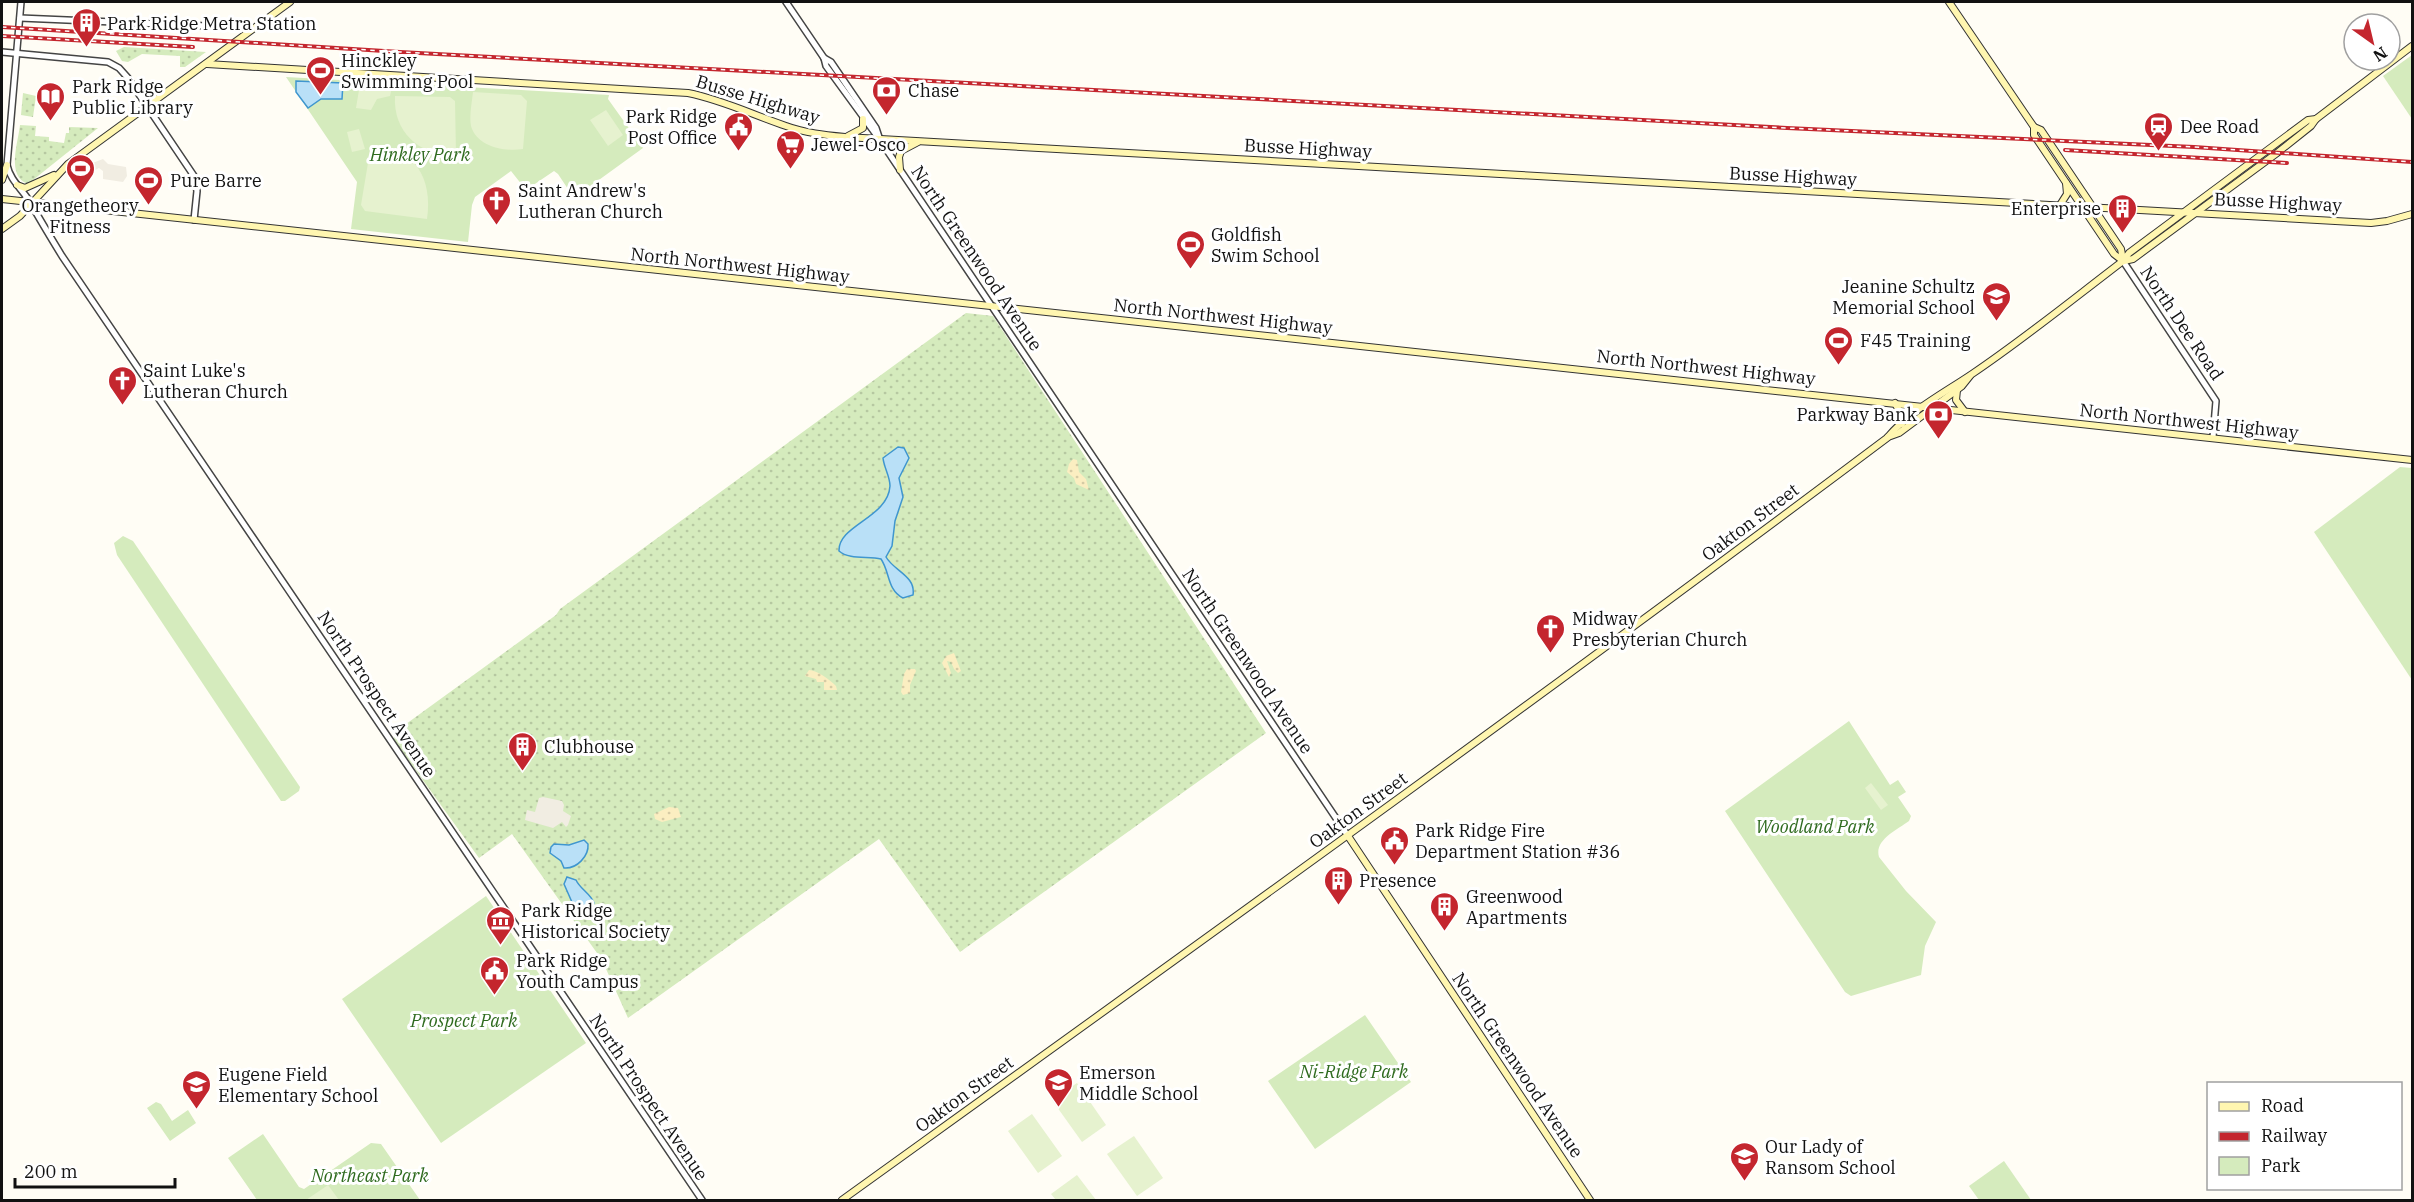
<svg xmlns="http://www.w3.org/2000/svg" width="2414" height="1202" font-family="'IBM Plex Serif',serif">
	<defs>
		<pattern id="grass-dots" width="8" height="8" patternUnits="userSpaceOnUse" patternTransform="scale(1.5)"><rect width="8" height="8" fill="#d5ebbd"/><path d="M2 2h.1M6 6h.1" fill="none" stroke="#b6c8a1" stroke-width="1.8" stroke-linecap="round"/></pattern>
		<pattern id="sand-dots" width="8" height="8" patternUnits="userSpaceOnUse" patternTransform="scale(1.5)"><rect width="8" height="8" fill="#fbeec1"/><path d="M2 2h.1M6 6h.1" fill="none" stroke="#d6cba5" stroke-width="1.8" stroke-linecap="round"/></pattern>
	</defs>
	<rect width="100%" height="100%" fill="#fffdf5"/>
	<!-- grass -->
	<g fill="url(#grass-dots)">
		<path d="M124 47 206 52 185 67H180V56L142 54 128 62 122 61 116 51Z"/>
		<path d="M23 93 36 96 33 117 21 115Z"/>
		<path d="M20 125 36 126 35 136 49 137V141L64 143 66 133H69V127L98 128 28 184C6 176 18 143 20 125Z"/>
		<path d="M966 313 993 316 1266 733 960 952 879 839 628 1018 602 960 512 834 479 858 394 740 395 732 556 615 560 609Z"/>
	</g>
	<!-- sand -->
	<g fill="url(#sand-dots)">
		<path d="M1073 459 1077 460 1079 472 1086 479 1089 490 1076 484 1074 478 1067 472 1069 464Z"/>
		<path d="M954 653 961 671 958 673 954 669 951 662 947 661 951 673 949 677 942 663 946 656Z"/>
		<path d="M907 669H915L916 671 910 685V693L903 695 901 692 904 674Z"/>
		<path d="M809 670C817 670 830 680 836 686L837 690H824V682H817L816 679 805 676Z"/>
		<path d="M669 807 678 808 681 817 662 822 655 819 654 814Z"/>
	</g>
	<!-- park -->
	<g fill="#d5ebbd">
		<path d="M2412 55V119L2383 76Z"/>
		<path d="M286 77 609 95 608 99 643 148 574 198 558 174 554 171 526 190 511 171 475 197 472 205 468 242 351 229 357 182Z"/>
		<path d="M2400 467 2412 468V680L2314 532Z"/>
		<path d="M123 536 133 541 300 787 299 791 285 801H281L117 555 114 543Z"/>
		<path d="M1849 721 1890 785 1898 780 1906 792 1898 797 1911 816 1909 821C1897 830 1874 840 1879 857L1906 891 1936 922 1925 946 1921 975 1851 996 1845 992 1725 811Z"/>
		<path d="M486 896 586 1043 441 1143 342 999Z"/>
		<path d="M1365 1015 1411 1082 1315 1149 1268 1081Z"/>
		<path d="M156 1102 161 1104 172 1121 188 1110 196 1123 170 1141 147 1108Z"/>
		<path d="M263 1134 299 1187 304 1189 371 1143 381 1144 420 1200H257L228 1158Z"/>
		<path d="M2004 1161 2031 1200H1979L1969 1186Z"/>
	</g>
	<!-- pitch -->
	<g fill="#e6f2cf">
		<path d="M360 84 392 87 390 96 377 99 371 110 356 108Z"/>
		<path d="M473 92 521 95 527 101 523 149C505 152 477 147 471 126 469 116 472 102 473 92Z"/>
		<path d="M395 96 450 97 455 101 456 155C420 156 393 133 395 96Z"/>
		<path d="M606 110 623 135 608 146 590 120Z"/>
		<path d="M359 129 365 149 352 152 347 132Z"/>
		<path d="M371 145C414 146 433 178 427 219L365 211 361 205Z"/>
		<path d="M1871 783 1888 805 1881 810 1865 788Z"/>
		<path d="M1077 1083 1106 1125 1082 1142 1052 1100Z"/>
		<path d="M1032 1114 1062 1156 1038 1173 1008 1131Z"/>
		<path d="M1134 1136 1163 1178 1137 1196 1107 1154Z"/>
		<path d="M1077 1175 1096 1200H1056L1051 1194Z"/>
		<path d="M328 1185 339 1200H306Z"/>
	</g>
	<!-- plaza -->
	<g fill="#f1ede2">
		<path d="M103 159 108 164 126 167 127 176 123 182 103 179V171L99 168 95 170 93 174 86 172 90 164Z"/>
		<path d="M543 797 562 801 564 805 563 811 571 816 568 825 566 827 562 822 553 828 525 820 527 810 535 812 539 798Z"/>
	</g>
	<!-- water -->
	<g fill="#b9e0f7" stroke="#3f96cf" stroke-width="1.5">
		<path d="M296 81 343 83 342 99H321L308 108 296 92Z"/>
		<path d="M898 447 904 448 909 458 899 478 903 497 895 521 892 546 886 557C894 571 916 576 913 595L903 598C887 590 890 572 881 559 868 556 849 560 839 551 838 525 888 518 890 486 890 476 884 468 883 458Z"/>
		<path d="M584 840 588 844C589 856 577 869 564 868L561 861 550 853 551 847 554 844 569 845Z"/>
		<path d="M567 877 576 880C580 889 591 894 594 903L589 911 583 914 575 909 564 884Z"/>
	</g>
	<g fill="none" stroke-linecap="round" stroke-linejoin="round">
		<defs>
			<g id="tertiary">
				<path d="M21 2 7 165C10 180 22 189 30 202 40 220 51 238 62 256L702 1200"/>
				<path d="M786 2 824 58 826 66 880 140 1348 836"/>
				<path d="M20 18 254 28"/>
				<path d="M2 52 108 62 119 68 128 78 194 176 197 191 194 220"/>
				<path d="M824 58 831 62 876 128 879 137"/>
				<path d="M2123 261 2216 401 2213 437"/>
			</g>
			<g id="secondary">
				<path d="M1949 2 2034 127V135L2114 254 2123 261"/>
				<path d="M207 64 688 93C723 100 753 115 786 126 805 133 825 135 845 137L2371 223 2387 221 2412 214"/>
				<path d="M2034 127 2041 130 2121 249 2123 260"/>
				<path d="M848 136 863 128V119"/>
				<path d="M900 170 899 157 901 151 918 142"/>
				<path d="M2 180 7 165"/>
				<path d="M17 185 25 188 54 175"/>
				<path d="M2 199 2412 460"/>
				<path d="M2060 205 2067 194 2066 183"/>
				<path d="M2 229 20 216 68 164 290 2"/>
				<path d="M2124 261 2133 259 2277 153 2311 126 2316 119"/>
				<path d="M1957 390 1956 400 1965 412"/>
				<path d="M1895 403 1903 418 1902 424"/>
				<path d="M1888 437 1899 433 1962 386 1970 376"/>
				<path d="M1348 836 1590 1200"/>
				<path d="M842 1200C1192 948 1542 697 1887 438 1909 411 1944 393 1972 374 2024 339 2073 299 2123 261L2129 253 2308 120 2316 119 2412 46"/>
			</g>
		</defs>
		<!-- tertiary casing -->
		<use href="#tertiary" stroke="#444" stroke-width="8"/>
		<!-- secondary casing -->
		<use href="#secondary" stroke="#333" stroke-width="8"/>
		<!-- tertiary -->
		<use href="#tertiary" stroke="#fff" stroke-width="5"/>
		<!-- secondary -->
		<use href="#secondary" stroke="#fff6b0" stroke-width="6"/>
		<defs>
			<g id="rail">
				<path d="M2 27 400 52 1787 128 2194 147 2412 162"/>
				<path d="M2 36 193 47"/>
				<path d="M2065 150 2287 163"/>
			</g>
		</defs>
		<!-- rail casing -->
		<use href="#rail" stroke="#c4262e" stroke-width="4"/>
		<!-- rail -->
		<use href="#rail" stroke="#fff" stroke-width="1.5" stroke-dasharray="4.5" stroke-linecap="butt"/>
	</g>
	<!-- icons -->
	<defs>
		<symbol id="building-pin" viewBox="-11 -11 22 30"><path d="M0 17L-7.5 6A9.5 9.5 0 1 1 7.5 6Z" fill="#c4262e" stroke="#fff"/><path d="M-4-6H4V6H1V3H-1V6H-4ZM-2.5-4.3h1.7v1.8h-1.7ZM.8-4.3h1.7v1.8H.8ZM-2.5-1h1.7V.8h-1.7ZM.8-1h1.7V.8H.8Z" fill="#fff"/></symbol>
		<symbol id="stadium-pin" viewBox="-11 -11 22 30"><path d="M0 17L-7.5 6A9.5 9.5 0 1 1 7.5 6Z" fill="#c4262e" stroke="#fff"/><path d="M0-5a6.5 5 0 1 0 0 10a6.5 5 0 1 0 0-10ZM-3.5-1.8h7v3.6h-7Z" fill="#fff"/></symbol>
		<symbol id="bank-pin" viewBox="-11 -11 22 30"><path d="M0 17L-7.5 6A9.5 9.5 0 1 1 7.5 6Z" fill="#c4262e" stroke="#fff"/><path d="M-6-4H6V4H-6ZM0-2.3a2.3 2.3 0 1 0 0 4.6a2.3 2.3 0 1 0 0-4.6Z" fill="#fff"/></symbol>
		<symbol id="library-pin" viewBox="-11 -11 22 30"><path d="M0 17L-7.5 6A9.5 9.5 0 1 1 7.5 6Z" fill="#c4262e" stroke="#fff"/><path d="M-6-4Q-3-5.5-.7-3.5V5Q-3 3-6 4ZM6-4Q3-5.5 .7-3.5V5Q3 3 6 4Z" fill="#fff"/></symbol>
		<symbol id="civic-pin" viewBox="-11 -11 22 30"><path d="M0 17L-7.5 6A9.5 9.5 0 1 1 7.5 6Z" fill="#c4262e" stroke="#fff"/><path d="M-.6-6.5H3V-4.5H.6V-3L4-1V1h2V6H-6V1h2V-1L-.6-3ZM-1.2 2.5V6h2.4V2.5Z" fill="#fff"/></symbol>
		<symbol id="station-pin" viewBox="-11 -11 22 30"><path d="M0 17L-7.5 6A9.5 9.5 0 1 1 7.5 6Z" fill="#c4262e" stroke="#fff"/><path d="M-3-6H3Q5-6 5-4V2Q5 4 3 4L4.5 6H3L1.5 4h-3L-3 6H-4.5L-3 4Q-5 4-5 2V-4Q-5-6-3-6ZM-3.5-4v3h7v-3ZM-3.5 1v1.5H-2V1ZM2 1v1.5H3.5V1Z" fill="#fff"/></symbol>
		<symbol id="supermarket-pin" viewBox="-11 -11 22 30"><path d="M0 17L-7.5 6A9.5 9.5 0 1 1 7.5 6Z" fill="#c4262e" stroke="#fff"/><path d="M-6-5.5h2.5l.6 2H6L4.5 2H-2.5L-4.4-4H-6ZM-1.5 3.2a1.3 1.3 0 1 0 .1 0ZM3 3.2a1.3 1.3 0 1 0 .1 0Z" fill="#fff"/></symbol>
		<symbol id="church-pin" viewBox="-11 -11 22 30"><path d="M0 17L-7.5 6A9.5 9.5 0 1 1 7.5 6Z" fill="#c4262e" stroke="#fff"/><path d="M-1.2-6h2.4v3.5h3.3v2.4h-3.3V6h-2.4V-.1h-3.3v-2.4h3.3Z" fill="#fff"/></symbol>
		<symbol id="school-pin" viewBox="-11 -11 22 30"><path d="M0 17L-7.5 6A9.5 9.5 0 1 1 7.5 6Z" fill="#c4262e" stroke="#fff"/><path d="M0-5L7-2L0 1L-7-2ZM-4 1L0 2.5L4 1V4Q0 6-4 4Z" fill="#fff"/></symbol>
		<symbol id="museum-pin" viewBox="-11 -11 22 30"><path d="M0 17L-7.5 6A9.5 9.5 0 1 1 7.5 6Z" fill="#c4262e" stroke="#fff"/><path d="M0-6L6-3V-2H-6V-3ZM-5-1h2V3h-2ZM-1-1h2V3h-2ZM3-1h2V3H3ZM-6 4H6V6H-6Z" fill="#fff"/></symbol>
	</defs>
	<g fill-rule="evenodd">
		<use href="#building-pin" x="70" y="6" width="33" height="45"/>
		<use href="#stadium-pin" x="304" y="54" width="33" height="45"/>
		<use href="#bank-pin" x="870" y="74" width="33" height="45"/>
		<use href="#library-pin" x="34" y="80" width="33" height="45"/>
		<use href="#civic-pin" x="722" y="110" width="33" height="45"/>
		<use href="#station-pin" x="2142" y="110" width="33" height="45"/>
		<use href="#supermarket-pin" x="774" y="128" width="33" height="45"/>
		<use href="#stadium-pin" x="64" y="152" width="33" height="45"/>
		<use href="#stadium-pin" x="132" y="164" width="33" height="45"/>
		<use href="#church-pin" x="480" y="184" width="33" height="45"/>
		<use href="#building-pin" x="2106" y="192" width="33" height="45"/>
		<use href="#stadium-pin" x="1174" y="228" width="33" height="45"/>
		<use href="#school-pin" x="1980" y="280" width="33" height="45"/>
		<use href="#stadium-pin" x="1822" y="324" width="33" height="45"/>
		<use href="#church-pin" x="106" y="364" width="33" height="45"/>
		<use href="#bank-pin" x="1922" y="398" width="33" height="45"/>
		<use href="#church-pin" x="1534" y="612" width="33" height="45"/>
		<use href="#building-pin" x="506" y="730" width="33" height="45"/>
		<use href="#civic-pin" x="1378" y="824" width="33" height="45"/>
		<use href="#building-pin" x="1322" y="864" width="33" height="45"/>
		<use href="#building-pin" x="1428" y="890" width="33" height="45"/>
		<use href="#museum-pin" x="484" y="904" width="33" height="45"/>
		<use href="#civic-pin" x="478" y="954" width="33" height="45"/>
		<use href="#school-pin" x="1042" y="1066" width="33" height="45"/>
		<use href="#school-pin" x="180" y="1068" width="33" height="45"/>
		<use href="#school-pin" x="1728" y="1140" width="33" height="45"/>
	</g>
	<g text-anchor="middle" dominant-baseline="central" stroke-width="6" stroke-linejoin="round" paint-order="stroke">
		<!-- poi labels -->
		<g font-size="18" fill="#111" stroke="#fff" text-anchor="start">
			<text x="107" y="23">Park Ridge Metra Station</text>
			<text x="341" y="60">Hinckley<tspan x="341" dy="21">Swimming Pool</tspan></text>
			<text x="72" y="86">Park Ridge<tspan x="72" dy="21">Public Library</tspan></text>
			<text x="908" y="90">Chase</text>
			<text x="717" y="116" text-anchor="end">Park Ridge<tspan x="717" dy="21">Post Office</tspan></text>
			<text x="2180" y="126">Dee Road</text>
			<text x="811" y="144">Jewel-Osco</text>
			<text x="170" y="180">Pure Barre</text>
			<text x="518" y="190">Saint Andrew's<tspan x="518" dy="21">Lutheran Church</tspan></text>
			<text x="80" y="205" text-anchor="middle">Orangetheory<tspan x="80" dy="21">Fitness</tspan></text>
			<text x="2101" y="208" text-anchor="end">Enterprise</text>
			<text x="1211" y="234">Goldfish<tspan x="1211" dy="21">Swim School</tspan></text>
			<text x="1975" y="286" text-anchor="end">Jeanine Schultz<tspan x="1975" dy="21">Memorial School</tspan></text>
			<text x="1860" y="340">F45 Training</text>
			<text x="143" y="370">Saint Luke's<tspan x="143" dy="21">Lutheran Church</tspan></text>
			<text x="1917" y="414" text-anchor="end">Parkway Bank</text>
			<text x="1572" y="618">Midway<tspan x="1572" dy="21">Presbyterian Church</tspan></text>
			<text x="544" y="746">Clubhouse</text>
			<text x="1415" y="830">Park Ridge Fire<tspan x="1415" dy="21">Department Station #36</tspan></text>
			<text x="1359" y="880">Presence</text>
			<text x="1466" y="896">Greenwood<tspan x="1466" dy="21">Apartments</tspan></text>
			<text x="521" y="910">Park Ridge<tspan x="521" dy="21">Historical Society</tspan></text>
			<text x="516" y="960">Park Ridge<tspan x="516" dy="21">Youth Campus</tspan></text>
			<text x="1079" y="1072">Emerson<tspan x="1079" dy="21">Middle School</tspan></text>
			<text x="218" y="1074">Eugene Field<tspan x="218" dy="21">Elementary School</tspan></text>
			<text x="1765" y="1146">Our Lady of<tspan x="1765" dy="21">Ransom School</tspan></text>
		</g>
		<!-- street labels -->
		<g font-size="18" fill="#111" stroke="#fff">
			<text transform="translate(758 99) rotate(17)">Busse Highway</text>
			<text transform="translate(1308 148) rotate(3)">Busse Highway</text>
			<text transform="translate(1793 176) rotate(3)">Busse Highway</text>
			<text transform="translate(2278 202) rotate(3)">Busse Highway</text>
			<text transform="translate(977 258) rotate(56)">North Greenwood Avenue</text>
			<text transform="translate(740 265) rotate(6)">North Northwest Highway</text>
			<text transform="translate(1223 316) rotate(6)">North Northwest Highway</text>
			<text transform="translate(2182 323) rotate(56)">North Dee Road</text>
			<text transform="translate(1706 367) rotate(6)">North Northwest Highway</text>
			<text transform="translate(2189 421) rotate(6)">North Northwest Highway</text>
			<text transform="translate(1750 522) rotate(-37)">Oakton Street</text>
			<text transform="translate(1248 661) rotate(56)">North Greenwood Avenue</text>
			<text transform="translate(377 694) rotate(56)">North Prospect Avenue</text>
			<text transform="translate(1358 810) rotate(-36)">Oakton Street</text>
			<text transform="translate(1518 1065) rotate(56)">North Greenwood Avenue</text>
			<text transform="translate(964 1094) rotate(-36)">Oakton Street</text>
			<text transform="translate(649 1097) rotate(56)">North Prospect Avenue</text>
		</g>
		<!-- park labels -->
		<g font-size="18" font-style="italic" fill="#2f6b1f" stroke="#fff">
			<text x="420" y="154">Hinkley Park</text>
			<text x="1815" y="826">Woodland Park</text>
			<text x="464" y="1020">Prospect Park</text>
			<text x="1354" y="1071">Ni-Ridge Park</text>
			<text x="370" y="1175">Northeast Park</text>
		</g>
	</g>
	<!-- border -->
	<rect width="2414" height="1202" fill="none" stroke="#111111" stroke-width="6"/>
	<!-- legend -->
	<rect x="2207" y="1082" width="195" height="108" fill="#ffffff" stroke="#a0a0a0" stroke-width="1.5"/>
	<rect x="2219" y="1102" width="30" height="9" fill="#fff6b0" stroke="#a0a0a0" stroke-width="1.5"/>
	<text x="2261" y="1112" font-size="18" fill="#111111">Road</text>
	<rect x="2219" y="1132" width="30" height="9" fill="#c4262e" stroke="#a0a0a0" stroke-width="1.5"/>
	<text x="2261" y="1142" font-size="18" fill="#111111">Railway</text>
	<rect x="2219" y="1157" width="30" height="18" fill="#d5ebbd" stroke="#a0a0a0" stroke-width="1.5"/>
	<text x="2261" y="1172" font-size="18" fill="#111111">Park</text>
	<!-- north arrow -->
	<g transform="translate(2372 42) rotate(146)"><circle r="28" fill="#ffffff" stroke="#a0a0a0" stroke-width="1.5"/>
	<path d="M0-4.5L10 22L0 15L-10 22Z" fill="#c4262e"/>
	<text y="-9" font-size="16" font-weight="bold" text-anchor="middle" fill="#111111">N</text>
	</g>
	<!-- scale -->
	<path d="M15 1178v9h160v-9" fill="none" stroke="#111111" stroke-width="3"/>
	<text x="24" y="1178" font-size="18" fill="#111111" stroke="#ffffff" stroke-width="4.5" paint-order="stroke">200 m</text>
</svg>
